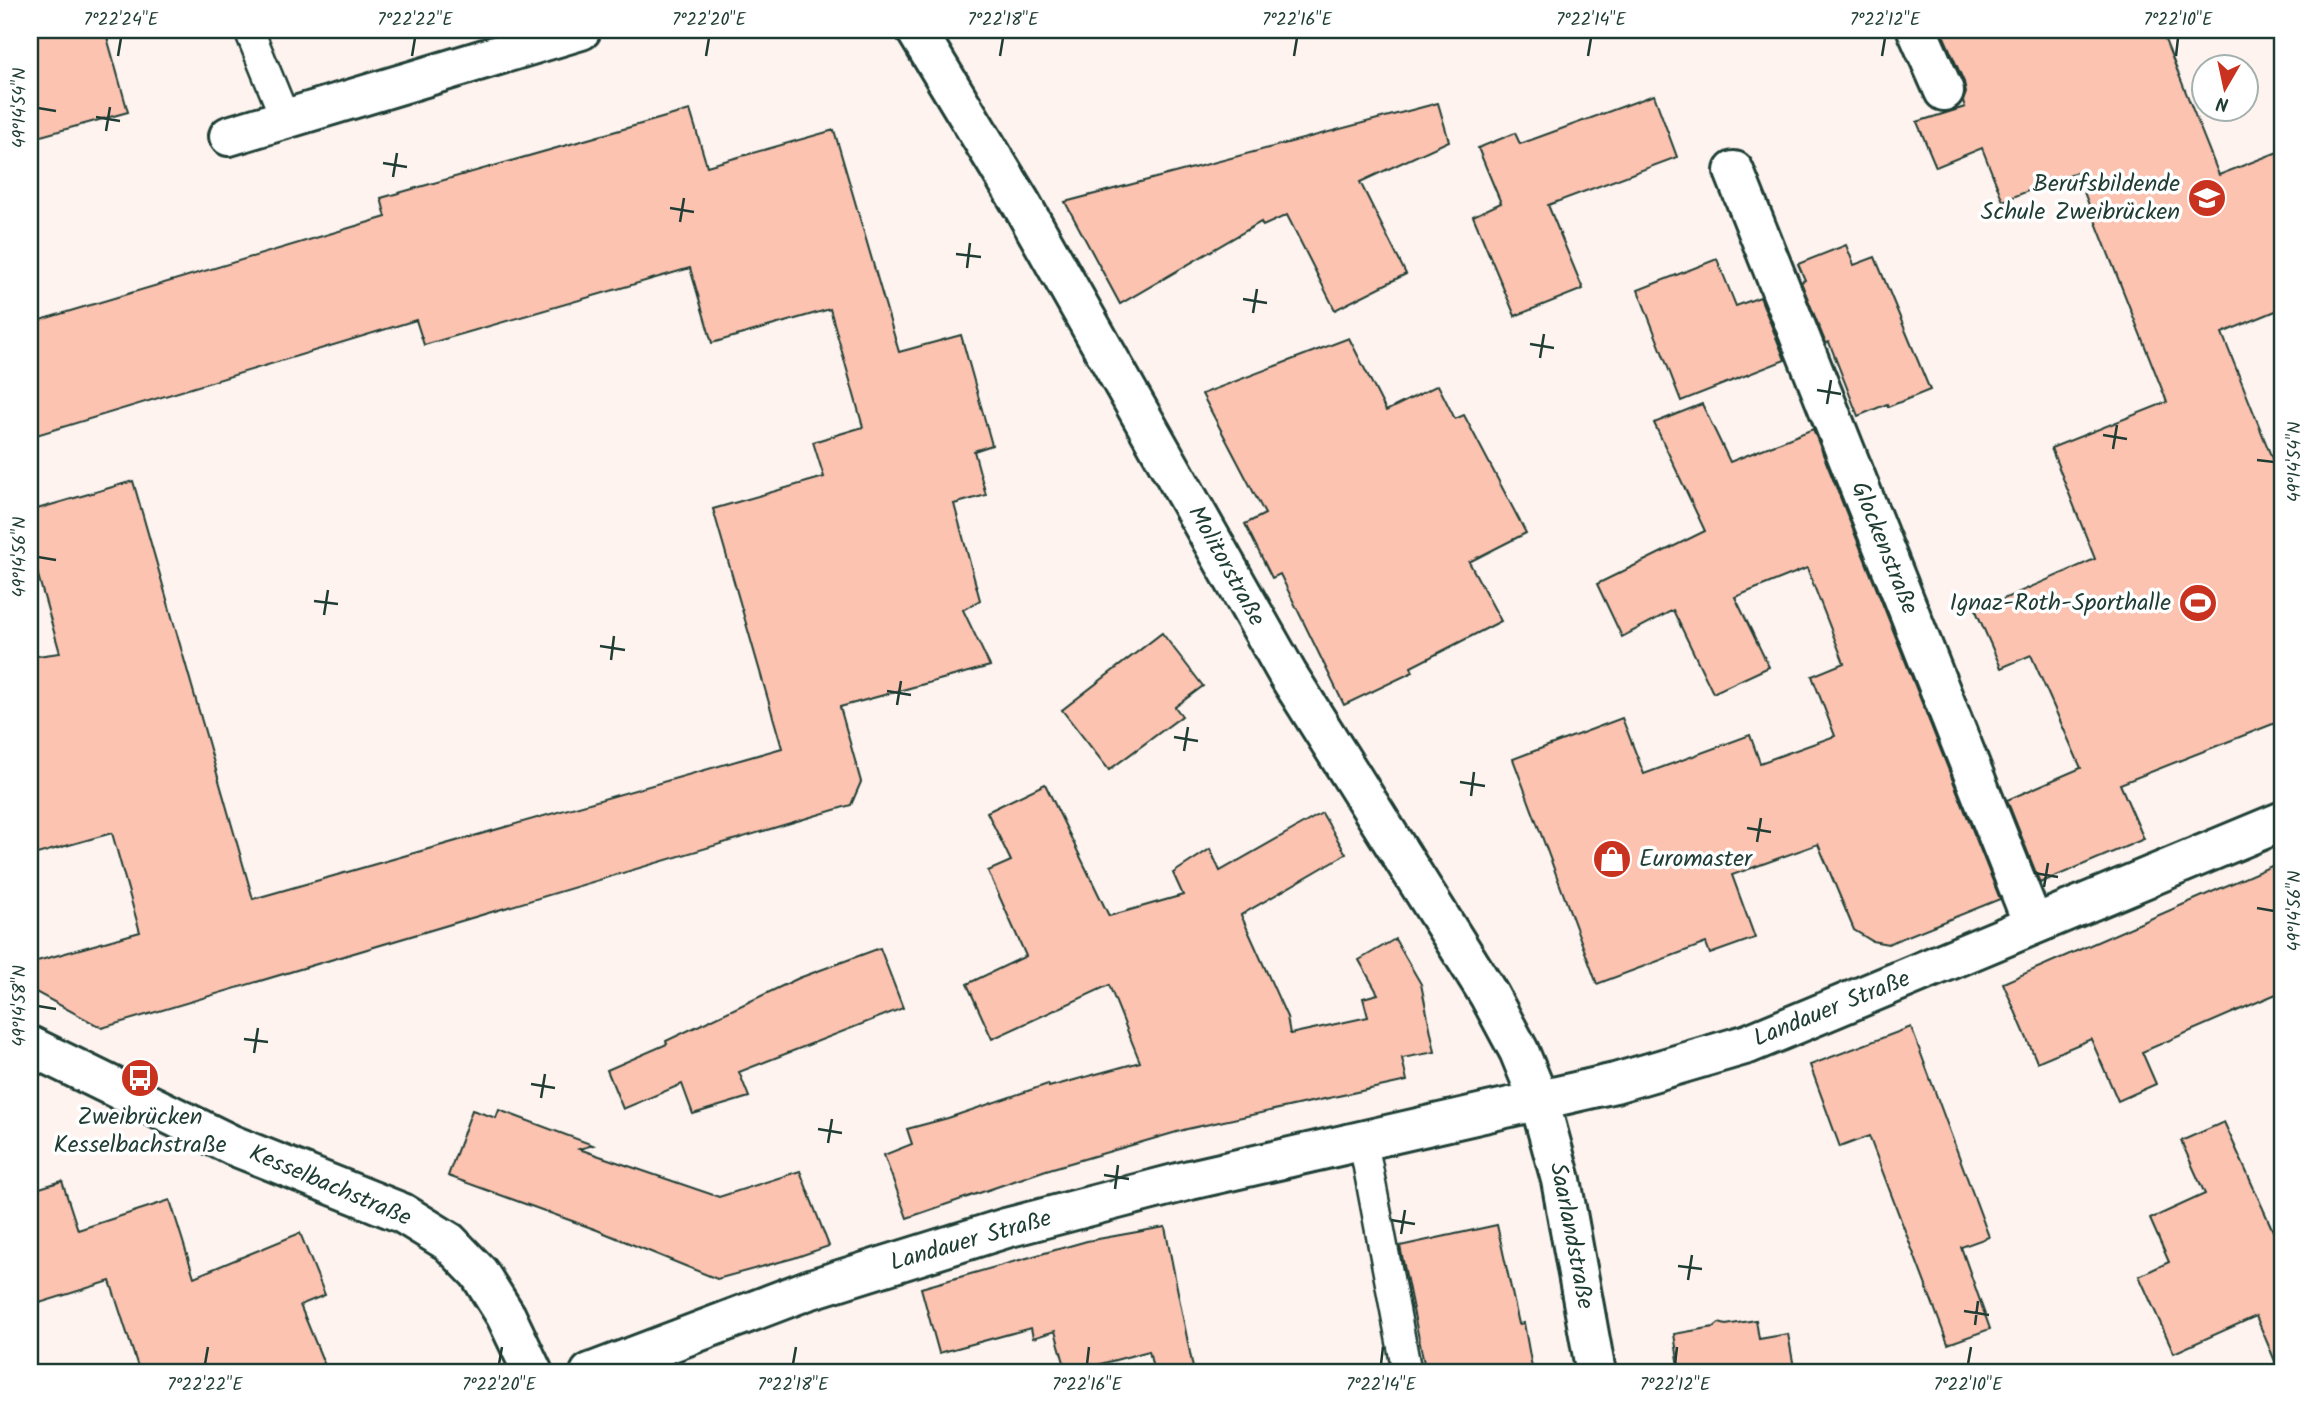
<svg xmlns="http://www.w3.org/2000/svg" width="2313" height="1403" font-family="Kalam,sans-serif">
	<rect width="100%" height="100%" fill="#fef3ef"/>
	<filter id="ink" filterUnits="userSpaceOnUse"><feTurbulence type="fractalNoise" baseFrequency=".0143" numOctaves="2"/><feDisplacementMap in="SourceGraphic" scale="14" xChannelSelector="R" yChannelSelector="G"/><feConvolveMatrix kernelMatrix="1 2 1 2 8 2 1 2 1" color-interpolation-filters="sRGB"/></filter>
	<g filter="url(#ink)">
		<!-- building -->
		<g fill="#fcc3b1" stroke="#1f3d34" stroke-width="2">
			<path d="M52 30H105L128 112 30 139V36Z"/>
			<path d="M1941 30H2161L2219 175 2283 150V308L2222 333 2283 486V720L2120 784 2144 839 2040 883 2007 800 2081 768 2031 655 2001 668 1976 611 2095 559 2051 448 2167 402 2076 172 2003 201 1982 148 1936 167 1917 122 1965 107 1963 101 1966 93 1964 82Z"/>
			<path d="M1654 95 1677 157 1548 205 1583 289 1515 316 1473 216 1501 203 1478 148 1515 133 1520 144Z"/>
			<path d="M1438 103 1449 141 1360 182 1406 274 1335 310 1287 215 1263 226 1261 222 1120 304 1065 202Z"/>
			<path d="M690 110 707 166 834 130 899 352 961 335 992 445 974 451 986 495 954 504 980 600 963 610 990 666 840 707 861 782 851 805 102 1028 30 989V963L140 932 112 833 30 856V657L60 653 30 547V511L133 481 253 899 782 748 713 509 824 477 813 442 863 427 830 309 712 343 690 268 424 345 416 320 30 437V323L386 217 381 198Z"/>
			<path d="M1846 245 1854 265 1875 257 1930 390 1888 407 1887 404 1858 416 1829 342 1826 344 1801 282 1805 280 1798 264Z"/>
			<path d="M1717 259 1736 306 1760 297 1785 360 1681 401 1638 290Z"/>
			<path d="M1349 338 1386 411 1438 385 1455 419 1464 415 1526 533 1469 562 1501 621 1411 667 1413 672 1344 705 1280 574 1272 578 1245 524 1265 514 1202 394Z"/>
			<path d="M1702 404 1730 462 1813 429 2000 899 1888 944 1872 941 1854 930 1818 844 1732 875 1755 938 1710 954 1706 943 1597 984 1513 759 1622 718 1644 774 1750 735 1760 763 1835 736 1812 676 1844 663 1807 568 1735 597 1769 667 1713 693 1673 610 1622 637 1597 584 1705 531 1654 423Z"/>
			<path d="M1162 633 1203 686 1175 707 1182 716 1109 770 1062 710Z"/>
			<path d="M1045 784 1109 916 1183 895 1173 873 1210 849 1220 871 1322 813 1346 854 1241 915 1287 1017 1290 1034 1368 1017 1363 998 1378 994 1359 960 1395 939 1421 984 1435 1052 1402 1058 1407 1081 1187 1129 1046 1170 907 1218 884 1155 912 1144 907 1129 948 1118 1048 1084 1049 1087 1140 1062 1109 985 992 1039 967 984 1026 956 988 871 1011 861 987 812Z"/>
			<path d="M2283 861V991L2142 1052 2156 1084 2118 1101 2091 1039 2037 1062 2003 983Z"/>
			<path d="M880 948 903 1008 739 1072 749 1097 693 1114 682 1084 623 1109 607 1070 667 1044 666 1041 799 978Z"/>
			<path d="M1911 1027 1989 1237 1961 1247 1990 1329 1948 1344 1869 1136 1840 1147 1810 1065Z"/>
			<path d="M472 1110 496 1118 499 1110 593 1145 579 1149 719 1197 800 1171 829 1246 794 1258 717 1279 597 1230 448 1176Z"/>
			<path d="M2224 1122 2283 1253V1373H2280L2256 1316 2174 1353 2139 1276 2169 1262 2150 1219 2205 1194 2181 1141Z"/>
			<path d="M62 1181 78 1230 170 1200 194 1277 300 1233 325 1295 300 1305 328 1373H140L110 1281 30 1306V1191Z"/>
			<path d="M1497 1225 1519 1324 1524 1323 1533 1373H1426L1400 1246Z"/>
			<path d="M1165 1227 1194 1373H1154L1149 1351 1067 1373 1055 1331 1033 1338 1031 1328 939 1353 921 1288 1087 1241Z"/>
			<path d="M1756 1320 1759 1339 1788 1334 1795 1373H1680L1674 1334 1714 1327 1719 1323 1726 1325Z"/>
		</g>
		<g fill="none" stroke-linecap="round" stroke-linejoin="round">
			<defs>
				<g id="lane">
					<path d="M249 30 285 118"/>
					<path d="M1363 1141 1407 1373"/>
				</g>
				<g id="street">
					<path d="M1917 30 1944 91"/>
					<path d="M229 136 581 30"/>
					<path d="M1734 171 2033 924"/>
				</g>
				<g id="secondary">
					<path d="M916 30 1022 205 1288 675 1489 995 1519 1051 1539 1100 1561 1180 1596 1373"/>
					<path d="M30 1046 232 1145 402 1213 449 1242 479 1273 506 1316 533 1373"/>
					<path d="M590 1373 808 1290 1006 1228 1190 1180 1615 1083 1748 1044 2283 821"/>
				</g>
			</defs>
			<!-- lane casing -->
			<use href="#lane" stroke="#1f3d34" stroke-width="33"/>
			<!-- street casing -->
			<use href="#street" stroke="#1f3d34" stroke-width="44"/>
			<!-- secondary casing -->
			<use href="#secondary" stroke="#1f3d34" stroke-width="44"/>
			<!-- lane -->
			<use href="#lane" stroke="#fff" stroke-width="28"/>
			<!-- street -->
			<use href="#street" stroke="#fff" stroke-width="38"/>
			<!-- secondary -->
			<use href="#secondary" stroke="#fff" stroke-width="38"/>
		</g>
	</g>
	<!-- ticks -->
	<path fill="none" stroke="#1f3d34" stroke-width="2.5" d="M118 56 121 38M412 56 415 38M706 56 709 38M1000 56 1003 38M1294 56 1297 38M1588 56 1591 38M1882 56 1885 38M2176 56 2178 38M38 108 56 111M96 117 120 121M106 131 110 107M383 163 407 167M393 177 397 153M670 208 694 212M680 222 684 198M956 254 981 257M967 268 970 243M1243 299 1267 303M1253 313 1257 289M1530 344 1554 348M1540 358 1544 334M1817 390 1841 394M1827 404 1831 380M2103 435 2127 439M2113 449 2117 425M2257 460 2274 462M38 557 56 560M314 601 338 604M324 615 328 590M600 646 625 650M611 660 614 636M887 691 911 695M897 705 901 681M1174 737 1198 741M1184 751 1188 727M1460 782 1485 786M1471 796 1474 772M1747 828 1771 832M1757 842 1761 818M2034 873 2058 877M2044 887 2048 863M2257 908 2274 911M38 1006 56 1009M244 1039 268 1042M254 1053 258 1028M531 1084 555 1088M541 1098 545 1074M818 1129 842 1133M828 1143 832 1119M1104 1175 1129 1179M1115 1189 1118 1165M1391 1220 1415 1224M1401 1234 1405 1210M1678 1266 1702 1269M1688 1280 1692 1255M1964 1311 1989 1315M1975 1325 1978 1301M205 1364 208 1347M499 1364 502 1347M793 1364 796 1347M1087 1364 1089 1347M1381 1364 1383 1347M1675 1364 1677 1347M1968 1364 1971 1347"/>
	<!-- icons -->
	<defs>
		<symbol id="school-disc" viewBox="-11 -11 22 22"><circle r="9.5" fill="#c8321e" stroke="#fff"/><path d="M0-5L7-2L0 1L-7-2ZM-4 1L0 2.5L4 1V4Q0 6-4 4Z" fill="#fff"/></symbol>
		<symbol id="stadium-disc" viewBox="-11 -11 22 22"><circle r="9.5" fill="#c8321e" stroke="#fff"/><path d="M0-5a6.5 5 0 1 0 0 10a6.5 5 0 1 0 0-10ZM-3.5-1.8h7v3.6h-7Z" fill="#fff"/></symbol>
		<symbol id="shop-disc" viewBox="-11 -11 22 22"><circle r="9.5" fill="#c8321e" stroke="#fff"/><path d="M-5-2.5h2.3a2.7 3.5 0 0 1 5.4 0H5L5.5 6h-11ZM-1.5-2.5h3a1.5 2.3 0 0 0-3 0Z" fill="#fff"/></symbol>
		<symbol id="bus-disc" viewBox="-11 -11 22 22"><circle r="9.5" fill="#c8321e" stroke="#fff"/><path d="M-5-6H5V4H4V6H2V4H-2V6H-4V4H-5ZM-3.5-4V0h7V-4ZM-3.5 1.2v1.5H-2V1.2ZM2 1.2v1.5H3.5V1.2Z" fill="#fff"/></symbol>
	</defs>
	<g fill-rule="evenodd">
		<use href="#school-disc" x="2185" y="176" width="44" height="44"/>
		<use href="#stadium-disc" x="2176" y="581" width="44" height="44"/>
		<use href="#shop-disc" x="1590" y="837" width="44" height="44"/>
		<use href="#bus-disc" x="118" y="1056" width="44" height="44"/>
	</g>
	<g text-anchor="middle" dominant-baseline="central" stroke-width="7" stroke-linejoin="round" paint-order="stroke">
		<!-- poi labels -->
		<g font-size="24" fill="#1f3d34" stroke="#fff" text-anchor="end">
			<text x="2180" y="184">Berufsbildende<tspan x="2180" dy="28">Schule Zweibrücken</tspan></text>
			<text x="2171" y="603">Ignaz-Roth-Sporthalle</text>
			<text x="1639" y="859" text-anchor="start">Euromaster</text>
			<text x="140" y="1117" text-anchor="middle">Zweibrücken<tspan x="140" dy="28">Kesselbachstraße</tspan></text>
		</g>
		<!-- street labels -->
		<g font-size="24" fill="#1f3d34" stroke="#fff">
			<text transform="translate(1884 548) rotate(68)">Glockenstraße</text>
			<text transform="translate(1226 566) rotate(61)">Molitorstraße</text>
			<text transform="translate(1832 1009) rotate(-22)">Landauer Straße</text>
			<text transform="translate(330 1186) rotate(23)">Kesselbachstraße</text>
			<text transform="translate(1571 1236) rotate(79)">Saarlandstraße</text>
			<text transform="translate(971 1241) rotate(-16)">Landauer Straße</text>
		</g>
	</g>
	<!-- margin -->
	<rect width="2313" height="1403" fill="none" stroke="#fff" stroke-width="77"/>
	<!-- north arrow -->
	<g transform="translate(2225 88) rotate(189)"><circle r="33" fill="#ffffff" stroke="#a5b1ae" stroke-width="2"/>
	<path d="M0-5L12 26L0 18L-12 26Z" fill="#c8321e"/>
	<text y="-10" font-size="19" font-weight="bold" text-anchor="middle" fill="#1f3d34">N</text>
	</g>
	<rect x="38" y="38" width="2236" height="1326" fill="none" stroke="#1f3d34" stroke-width="2.5"/>
	<g font-size="18" text-anchor="middle" fill="#1f3d34">
		<text x="121" y="25">7°22'24"E</text>
		<text x="415" y="25">7°22'22"E</text>
		<text x="709" y="25">7°22'20"E</text>
		<text x="1003" y="25">7°22'18"E</text>
		<text x="1297" y="25">7°22'16"E</text>
		<text x="1591" y="25">7°22'14"E</text>
		<text x="1885" y="25">7°22'12"E</text>
		<text x="2178" y="25">7°22'10"E</text>
		<text transform="translate(19 108) rotate(-90)" y="6">49°14'54"N</text>
		<text transform="translate(2294 462) rotate(-90)" y="6">49°14'54"N</text>
		<text transform="translate(19 557) rotate(-90)" y="6">49°14'56"N</text>
		<text transform="translate(2294 911) rotate(-90)" y="6">49°14'56"N</text>
		<text transform="translate(19 1006) rotate(-90)" y="6">49°14'58"N</text>
		<text x="205" y="1390">7°22'22"E</text>
		<text x="499" y="1390">7°22'20"E</text>
		<text x="793" y="1390">7°22'18"E</text>
		<text x="1087" y="1390">7°22'16"E</text>
		<text x="1381" y="1390">7°22'14"E</text>
		<text x="1675" y="1390">7°22'12"E</text>
		<text x="1968" y="1390">7°22'10"E</text>
	</g>
</svg>
